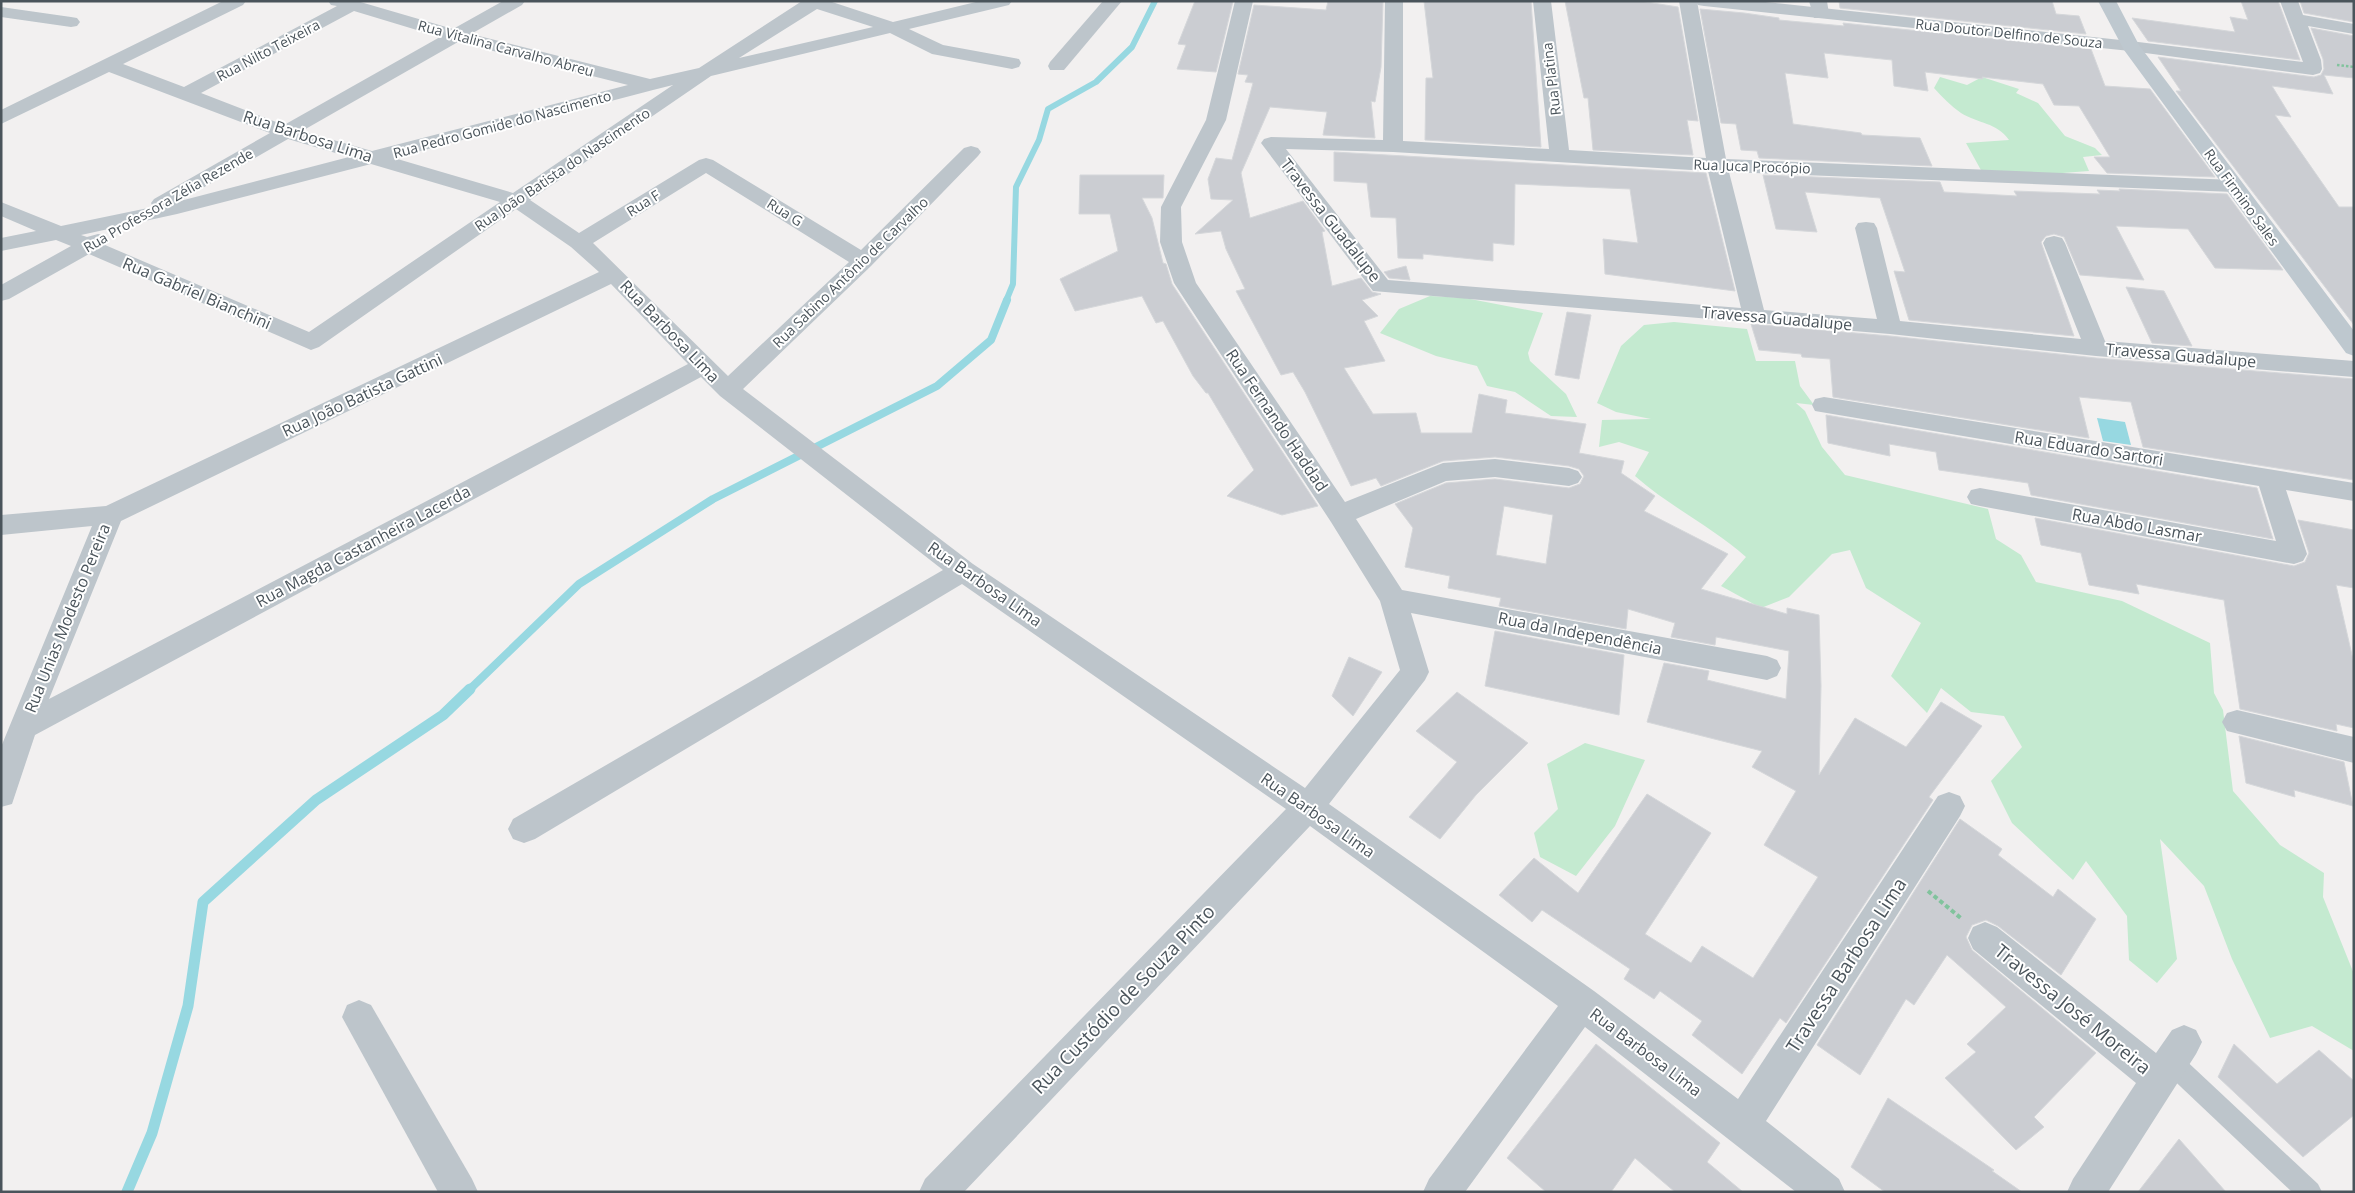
<svg xmlns="http://www.w3.org/2000/svg" width="2355" height="1193" font-family="'Open Sans',sans-serif">
	<rect width="100%" height="100%" fill="#f2f0f0"/>
	<!-- green -->
	<g fill="#c4ead0">
		<path d="M1940 77 1967 85 1982 77 2019 89 2016 93 2038 103 2065 136 2095 148 2102 155 2083 157 2089 171 2036 175 1982 172 1966 143 2009 140C1996 122 1979 124 1961 113 1951 106 1942 97 1934 88Z"/>
		<path d="M1430 296 1465 298 1543 313 1528 353 1530 361 1566 394 1577 417 1551 416 1515 392 1487 386 1477 366 1436 356 1380 333 1399 309Z"/>
		<path d="M1674 322 1747 329 1756 361H1795L1800 386 1814 405 1796 403 1805 411 1822 447 1845 475 1988 509 1996 539 2021 555 2036 582 2122 601 2210 643 2214 693 2223 710 2233 791 2280 845 2324 873 2323 897 2354 974V1051L2312 1026 2270 1038 2232 959 2204 886 2160 839 2177 959 2157 983 2129 960 2127 916 2086 861 2073 880 2012 823 1991 781 2022 747 2004 716 1971 712 1941 688 1927 713 1891 676 1921 623 1866 588 1850 550 1832 554 1789 597 1761 608 1721 586 1746 557C1711 526 1670 507 1635 476L1649 452 1619 442 1599 447 1602 420 1651 419 1616 412 1597 403 1621 346 1644 325Z"/>
		<path d="M1585 743 1645 760 1615 826 1576 876 1540 857 1534 833 1558 809 1547 764Z"/>
	</g>
	<!-- water -->
	<path fill="#97d8e1" d="M2097 418 2125 422 2131 445 2103 441Z"/>
	<g fill="none" stroke-linecap="round" stroke-linejoin="round">
		<!-- stream-far2 -->
		<path stroke="#97d8e1" stroke-width="6" d="M1006 301 1013 284 1016 187 1039 140 1048 109 1096 82 1132 47 1155 1"/>
		<!-- stream-far1 -->
		<path stroke="#97d8e1" stroke-width="8" d="M469 690 579 584 713 499 937 386 991 340 1007 300"/>
		<!-- stream -->
		<path stroke="#97d8e1" stroke-width="11" d="M127 1192 152 1133 188 1006 203 902 316 800 443 715 470 689"/>
	</g>
	<!-- building -->
	<g fill="#cbcdd2" stroke="#d5d7da" fill-rule="evenodd">
		<path d="M1195 1H1233L1216 72 1177 69 1186 45 1178 44Z"/>
		<path d="M1328 1H1383L1381 67 1375 102 1371 101 1375 138 1323 135 1327 112 1270 107 1241 173 1250 218 1303 201 1325 231 1322 232 1332 286 1361 278 1372 292 1381 294 1362 300 1378 316 1364 321 1385 361 1344 368 1373 414 1416 413 1421 433H1472L1479 394 1507 400 1505 413 1586 424 1579 453 1624 461 1621 473 1655 496 1644 511 1728 554 1701 589 1787 614V608L1819 615 1821 686 1819 775 1855 718 1906 747 1941 702 1982 726 1929 797 1933 800 1786 1023 1780 1018 1742 1074 1692 1035 1702 1021 1660 991 1654 999 1624 979 1630 969 1542 910 1532 922 1499 895 1534 858 1578 893 1647 794 1711 833 1645 934 1691 963 1702 946 1753 978 1818 877 1764 845 1796 791 1752 767 1762 751 1647 722 1664 663 1709 671 1707 680 1786 699 1789 651 1716 637 1715 645 1671 637 1675 623 1628 609 1626 629 1499 606 1501 598 1448 588 1450 576 1405 567 1413 528 1395 504 1446 483 1495 479 1569 488 1580 484 1584 476 1579 469 1569 466 1495 457 1443 461 1381 486 1376 478 1351 486 1305 392 1293 372 1281 375 1236 291 1245 289 1226 249 1221 231 1195 234 1233 200 1211 199 1208 179 1216 158 1232 160 1253 83 1245 82 1248 75 1238 74 1254 5 1326 10ZM1504 506 1553 515 1546 564 1496 555Z"/>
		<path d="M1424 1H1531L1541 147 1425 140 1426 78H1433Z"/>
		<path d="M1565 1H1640L1678 7 1698 121 1687 120 1693 155 1593 150 1588 98H1584Z"/>
		<path d="M1839 1H2052L2056 14 2079 16 2086 34 1840 8Z"/>
		<path d="M2241 1H2278L2300 60 2148 41 2132 18 2235 32 2230 17 2248 20Z"/>
		<path d="M2300 1H2354V22L2304 13Z"/>
		<path d="M1700 9 1744 13 1779 18V20L1844 26 1843 23 2091 49 2105 86 2150 89 2215 177 2107 173 2094 157H2110L2079 106 2054 105 2043 84 1982 77 1983 79 1925 72 1928 91 1894 86 1892 60 1824 53 1828 78 1785 73 1793 124 1861 133 1862 135 1920 138 1932 166 1759 158 1757 151 1741 150 1736 124 1721 123Z"/>
		<path d="M2311 28 2354 36V78L2324 75 2333 94 2272 86 2291 117 2275 115 2339 207H2354V325L2176 91H2181L2158 57 2314 77 2321 75 2324 69 2323 59Z"/>
		<path d="M1334 152 1706 173 1735 291 1605 274 1603 239 1638 243 1630 189 1515 184 1514 245 1493 243V261L1423 254V259L1398 258 1396 218 1371 217 1367 183 1334 181Z"/>
		<path d="M1080 175H1164L1163 198H1142L1152 218 1163 263 1166 264 1172 284 1318 506 1282 515 1227 496 1254 470 1208 393H1206L1193 376 1163 321 1156 323 1142 296 1075 311 1060 279 1118 251 1110 214H1079Z"/>
		<path d="M1763 175 1940 182 1944 192 2017 196 2014 191 2100 194 2097 190 2120 191 2119 189 2227 194 2283 270 2215 268 2188 229 2116 226 2144 280 2080 275 2064 237 2054 234 2046 236 2041 242 2074 336 1909 320 1894 271 1905 272 1880 198 1805 192 1817 232 1776 229Z"/>
		<path d="M1406 266 1410 280 1389 278 1384 272Z"/>
		<path d="M2126 287 2164 291 2192 346 2152 343Z"/>
		<path d="M1567 312 1591 315 1579 379 1555 375Z"/>
		<path d="M1751 324 1890 336 2096 358 2354 379V480L2143 447 2131 402 2079 397 2089 438 1833 397 1830 359 1802 357 1801 354 1759 350Z"/>
		<path d="M1826 415 2257 488 2273 539 2031 495 2028 483 1939 470 1936 452 1889 444 1890 456 1828 443Z"/>
		<path d="M2035 518 2294 566 2305 562 2309 553 2298 520 2354 530V588L2336 585 2354 664V728L2336 724 2337 731 2240 709 2224 600 2136 584 2139 594 2089 585 2081 553 2041 545Z"/>
		<path d="M1495 631 1624 655 1619 715 1485 686Z"/>
		<path d="M1349 657 1382 672 1353 716 1332 696Z"/>
		<path d="M1457 692 1528 743 1476 795 1440 839 1409 817 1457 762 1416 731Z"/>
		<path d="M2239 736 2344 762 2353 806 2294 790 2295 797 2246 783Z"/>
		<path d="M1960 819 2002 849 1998 855 2053 897 2058 889 2096 919 2061 975 1998 926 1986 920 1972 925 1966 937 1972 950 2096 1053 2034 1117 2044 1127 2016 1150 1945 1078 1976 1052 1967 1044 2006 1007 1947 955 1914 1005 1906 999 1860 1075 1817 1045Z"/>
		<path d="M1596 1044 1720 1143 1707 1162 1743 1192H1675L1635 1158 1611 1192H1546L1507 1158Z"/>
		<path d="M2234 1044 2277 1084 2319 1050 2354 1081V1115L2303 1157 2218 1077Z"/>
		<path d="M1888 1098 1994 1170 1992 1171 2022 1192H1885L1851 1167Z"/>
		<path d="M2179 1139 2226 1192H2138Z"/>
	</g>
	<g fill="none" stroke-linecap="round" stroke-linejoin="round">
		<!-- path-far1 -->
		<path stroke="#81c39d" stroke-width="2.5" stroke-dasharray="2.5 2" stroke-linecap="butt" d="M2337 65 2354 67"/>
		<!-- path -->
		<path stroke="#81c39d" stroke-width="4" stroke-dasharray="4.5 3" stroke-linecap="butt" d="M1928 891 1962 919"/>
		<!-- service -->
		<path fill="#bdc5cb" fill-rule="evenodd" d="M2171 1051 2179 1054 2318 1184 2322 1192H2292L2163 1070 2160 1062 2163 1054Z"/>
		<!-- minor -->
		<g fill="#bdc5cb" fill-rule="evenodd">
			<path d="M223 1H246L243 5 123 64 184 87 337 6 331 5 328 1H357L453 29 503 1H525L522 5 471 34 650 79 699 68 802 1H829L893 22 980 1H1012L1009 5 909 29 943 45 1019 59 1021 63 1019 67 1012 69 932 54 890 33 711 76 530 200 579 233 699 160 706 158 713 160 861 250 964 148 971 146 978 148 981 152 978 156 871 266 743 389 973 564 1305 788 1400 670 1380 601 1331 522 1174 283 1160 242 1161 207 1206 120 1235 1H1253L1226 120 1181 207 1182 242 1196 283 1345 502 1443 463 1495 459 1569 468 1578 471 1582 477 1578 483 1569 486 1495 477 1446 481 1356 519 1402 590 1767 656 1777 660 1781 668 1777 676 1767 680 1411 613 1429 672 1425 680 1329 804 1594 991 1738 1099 1938 796 1949 792 1960 796 1965 806 1960 816 1766 1121 1839 1179 1845 1192H1796L1585 1027 1465 1192H1423L1429 1179 1558 1006 1310 826 964 1192H919L925 1179 1286 809 962 584 535 839 524 843 513 839 508 829 513 819 943 570 720 396 701 377 35 735 12 804 1 807V747L92 526 1 535V515L106 506 599 272 571 247 516 209 319 347 311 350 89 254 9 299 1 301V285L71 246 56 240 1 251V238L36 231 1 216V202L61 226 153 207 151 203 154 199 270 133 109 72 1 124V110ZM817 9 873 27 739 58ZM354 11 440 37 284 125 201 93ZM458 42 628 85 372 151 302 131ZM673 85 513 193 394 158 653 90ZM288 139 349 157 180 201ZM371 164 500 202 309 332 105 245 109 240 106 235 98 234 87 237 81 235 177 214ZM706 173 849 262 728 376 593 243ZM611 284 688 364 49 699 121 521Z"/>
			<path d="M1103 1H1122L1064 70H1050L1048 66 1050 62Z"/>
			<path d="M1385 1H1403V141L1549 149 1533 1H1551L1569 150 1706 158 1679 1H1697L1726 159 2234 180 2241 182 2244 186 2241 190 2234 192 1729 172 1764 310 1877 319 1855 228 1858 223 1866 222 1874 223 1877 228 1900 321 2081 339 2043 243 2046 238 2054 236 2062 238 2065 243 2105 341 2354 361V377L2096 356 1890 334 1373 291 1261 143 1264 139 1271 137 1383 140ZM1286 149 1393 152 1708 171 1741 308 1388 280Z"/>
			<path d="M1809 1H1827L1829 14 1826 18H1814Z"/>
			<path d="M1 7 71 17 77 18 80 22 77 26 71 27 1 17Z"/>
			<path d="M1824 397 2354 483V501L2286 490 2307 554 2303 561 2294 564 1980 506 1971 504 1967 497 1971 490 1980 488 2276 541 2259 486 1815 411 1812 405 1815 399Z"/>
			<path d="M2237 710 2354 737V763L2227 731 2222 722 2227 713Z"/>
			<path d="M1985 922 1997 927 2156 1053 2172 1030 2184 1025 2196 1030 2202 1042 2196 1054 2108 1192H2067L2073 1179 2136 1083 1973 949 1968 938 1973 927Z"/>
			<path d="M359 1000 371 1005 472 1179 478 1192H438L342 1017 347 1005Z"/>
		</g>
		<!-- tertiary -->
		<path fill="#bdc5cb" fill-rule="evenodd" d="M1695 1H1756L2130 41 2303 62 2280 1H2298L2303 15 2354 24V34L2308 26 2321 60 2322 69 2320 73 2313 75 2130 51 1704 6 1698 5Z"/>
		<!-- secondary -->
		<path fill="#bec8cf" fill-rule="evenodd" d="M2098 1H2116L2139 45 2354 331V356L2346 353 2124 50Z"/>
	</g>
	<g text-anchor="middle" dominant-baseline="central" stroke-width="4" stroke-linejoin="round" paint-order="stroke">
		<!-- far-street labels -->
		<g font-size="14" fill="#4a545b" stroke="#fff">
			<text transform="translate(2009 33) rotate(6)">Rua Doutor Delfino de Souza</text>
			<text transform="translate(506 48) rotate(15)">Rua Vitalina Carvalho Abreu</text>
			<text transform="translate(268 50) rotate(-28)">Rua Nilto Teixeira</text>
			<text transform="translate(1551 79) rotate(-97)">Rua Platina</text>
			<text transform="translate(502 124) rotate(-15)">Rua Pedro Gomide do Nascimento</text>
			<text transform="translate(1752 166) rotate(2)">Rua Juca Procópio</text>
			<text transform="translate(562 169) rotate(-34)">Rua João Batista do Nascimento</text>
			<text transform="translate(2242 197) rotate(54)">Rua Firmino Sales</text>
			<text transform="translate(168 200) rotate(-30)">Rua Professora Zélia Rezende</text>
			<text transform="translate(643 203) rotate(-32)">Rua F</text>
			<text transform="translate(785 212) rotate(32)">Rua G</text>
			<text transform="translate(850 272) rotate(-44)">Rua Sabino Antônio de Carvalho</text>
		</g>
		<!-- street labels -->
		<g font-size="16" fill="#4a545b" stroke="#fff">
			<text transform="translate(308 136) rotate(18)">Rua Barbosa Lima</text>
			<text transform="translate(1331 220) rotate(52)">Travessa Guadalupe</text>
			<text transform="translate(197 293) rotate(23)">Rua Gabriel Bianchini</text>
			<text transform="translate(1777 318) rotate(5)">Travessa Guadalupe</text>
			<text transform="translate(670 331) rotate(46)">Rua Barbosa Lima</text>
			<text transform="translate(2181 355) rotate(5)">Travessa Guadalupe</text>
			<text transform="translate(362 395) rotate(-25)">Rua João Batista Gattini</text>
			<text transform="translate(1277 420) rotate(56)">Rua Fernando Haddad</text>
			<text transform="translate(2089 448) rotate(9)">Rua Eduardo Sartori</text>
			<text transform="translate(2137 525) rotate(10)">Rua Abdo Lasmar</text>
			<text transform="translate(363 546) rotate(-28)">Rua Magda Castanheira Lacerda</text>
			<text transform="translate(985 584) rotate(35)">Rua Barbosa Lima</text>
			<text transform="translate(67 618) rotate(-68)">Rua Unias Modesto Pereira</text>
			<text transform="translate(1580 633) rotate(11)">Rua da Independência</text>
			<text transform="translate(1318 815) rotate(35)">Rua Barbosa Lima</text>
			<text transform="translate(1646 1052) rotate(37)">Rua Barbosa Lima</text>
		</g>
		<!-- near-street labels -->
		<g font-size="19" fill="#4a545b" stroke="#fff">
			<text transform="translate(1846 965) rotate(-57)">Travessa Barbosa Lima</text>
			<text transform="translate(1123 999) rotate(-46)">Rua Custódio de Souza Pinto</text>
			<text transform="translate(2073 1009) rotate(39)">Travessa José Moreira</text>
		</g>
	</g>
	<!-- border -->
	<rect width="2355" height="1193" fill="none" stroke="#4a545b" stroke-width="5"/>
</svg>
